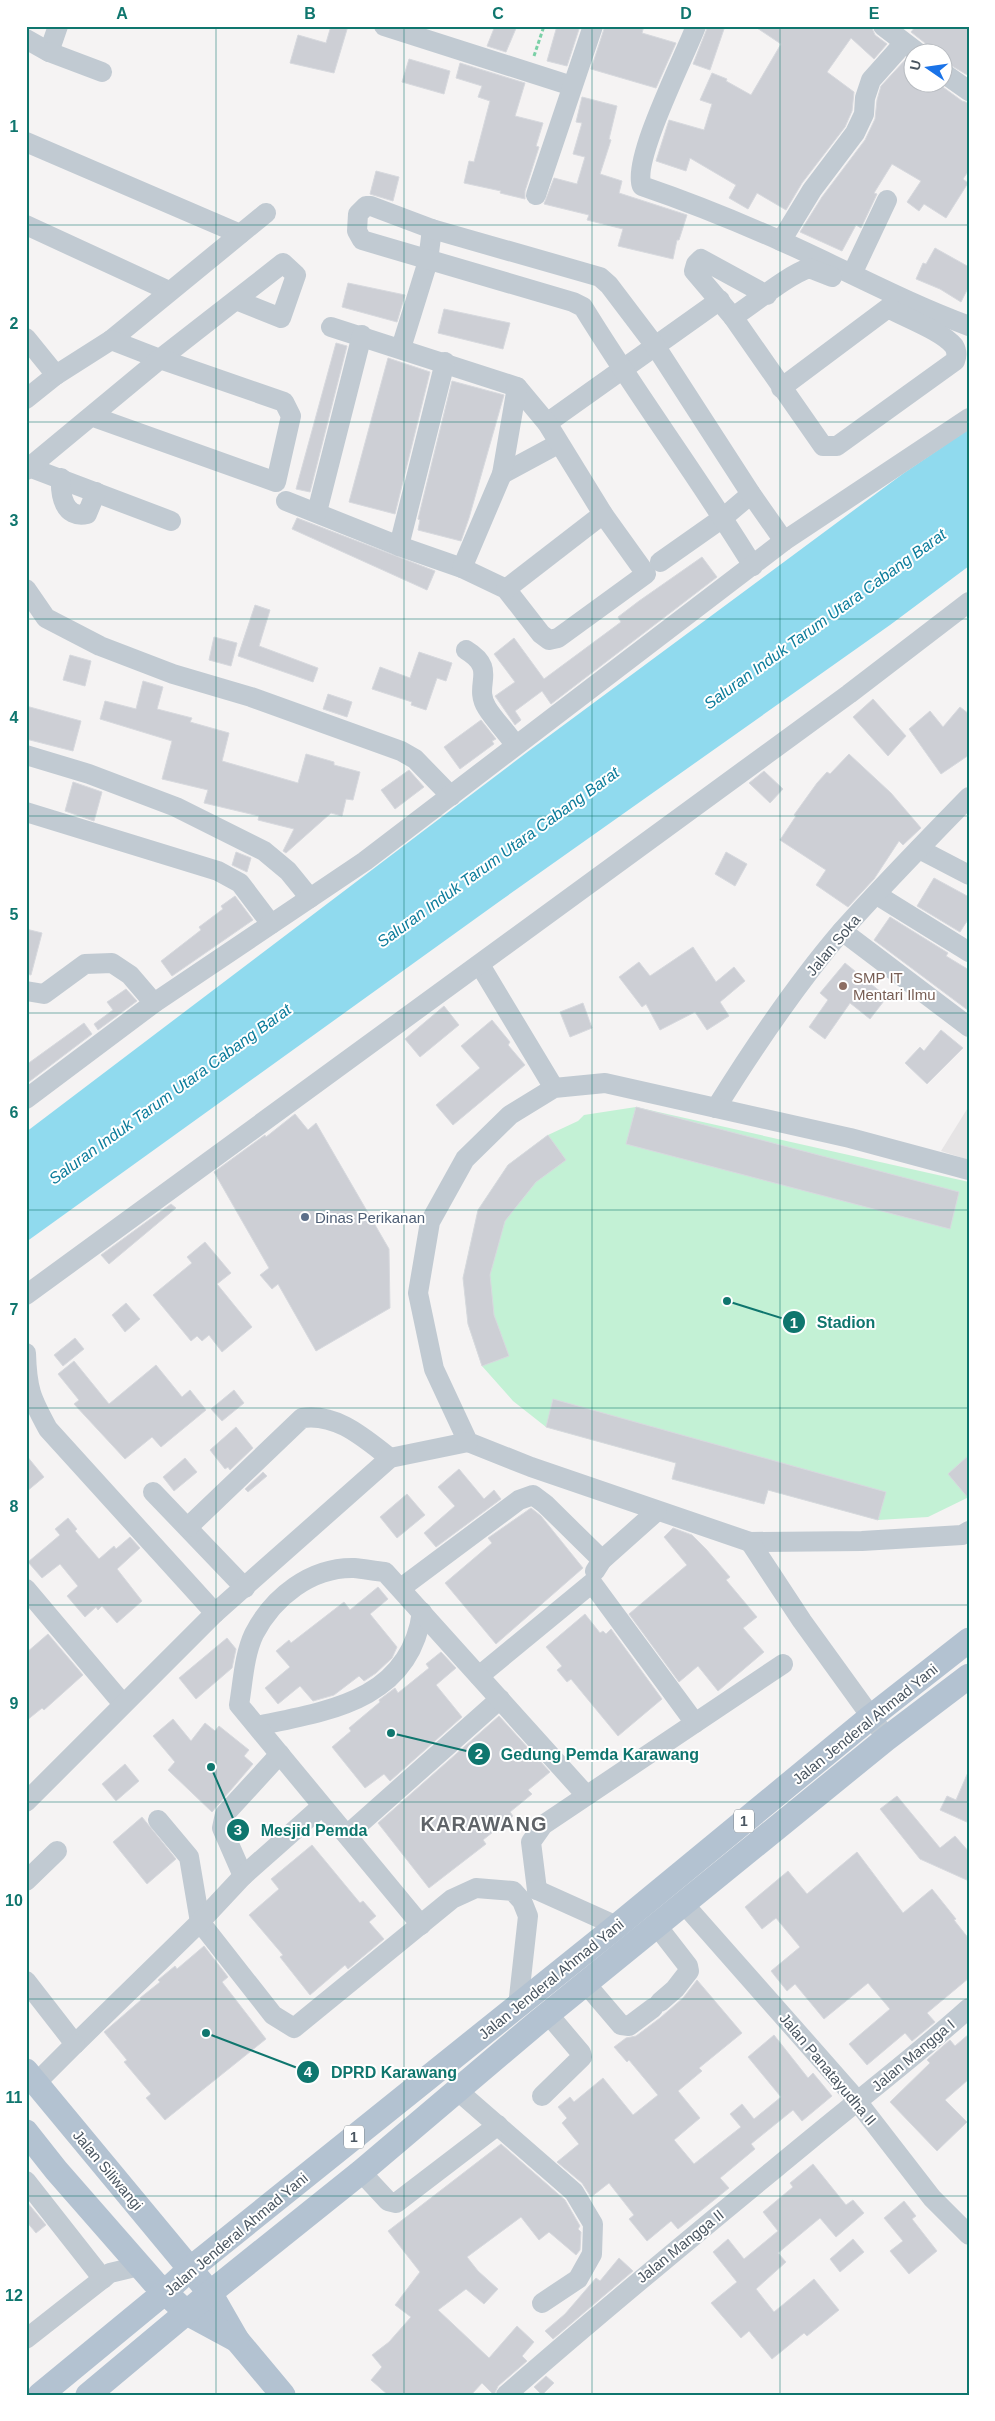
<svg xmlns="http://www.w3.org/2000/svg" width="995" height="2421" font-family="Helvetica,sans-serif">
	<rect width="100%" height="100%" fill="#f5f3f3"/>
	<!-- education -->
	<path fill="#e6e4e5" d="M969 1106V1160L941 1151Z"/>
	<!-- green -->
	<path fill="#c3f1d5" d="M636 1107 969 1182V1497L928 1517 878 1520 768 1490 764 1504 672 1479 676 1463 546 1427 513 1401 482 1366 468 1324 463 1278 478 1210 508 1165 548 1135 578 1121 584 1115Z"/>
	<!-- water -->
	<path fill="#90daee" d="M969 429V566L890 625 500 901 26 1242V1132L530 750 904 473Z"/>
	<!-- building -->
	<g fill="#cdcfd5" stroke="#d7d9de">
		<path d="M331 26H348L334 73 290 63 298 35 326 43Z"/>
		<path d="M495 26H517L506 52 487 46Z"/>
		<path d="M557 26H580L567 66 547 61Z"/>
		<path d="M605 26H644L642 33 676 43 656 88 591 69Z"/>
		<path d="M708 26H725L710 70 693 64Z"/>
		<path d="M754 26H871L875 35 887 44 874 59 851 38 827 72 854 92 852 111 845 127 802 183 786 210 757 193 748 209 729 198 736 185 690 158 686 171 656 161 669 120 704 130 712 104 700 100 712 73 727 79 726 81 751 95 781 44Z"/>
		<path d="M916 26H969V76L942 60V52H929L925 43 911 32Z"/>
		<path d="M409 59 450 71 444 94 402 82Z"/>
		<path d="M906 59 912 63V82H936L962 101 969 103V170L963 179 968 183 946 218 924 204 919 211 907 202 921 181 892 164 874 193 877 194 861 228 856 225 842 251 800 232 822 197 865 140 875 119 877 100 881 86Z"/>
		<path d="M460 63 525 83 515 116 543 123 536 146 539 147 525 191V199L500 193 501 191 464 183 469 161 474 162 490 101 478 97 482 86 456 78Z"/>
		<path d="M582 97 617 106 609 139 611 140 600 174 622 181 619 193 687 215 679 240H677L673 259 618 246 623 229 587 220 589 215 544 204 554 178 577 184 585 157 573 154 582 123 576 122Z"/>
		<path d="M376 171 399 177 393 201 370 194Z"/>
		<path d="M935 248 969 267V286L961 302 940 289 916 279 923 263 926 264Z"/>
		<path d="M348 283 405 295 397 322 342 307Z"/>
		<path d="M444 309 510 323 503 349 438 333Z"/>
		<path d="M336 343 347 346 310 492 296 489Z"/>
		<path d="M388 358 430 372 395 514 349 502Z"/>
		<path d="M452 381 504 395 469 518 461 541 418 530 420 520 418 519Z"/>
		<path d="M297 518 435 571 427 590 292 529Z"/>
		<path d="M702 557 717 577 551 704 542 691 515 711 521 720 515 725 495 696 515 682 494 654 514 638 544 679 621 622 618 617 639 601Z"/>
		<path d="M255 605 270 610 259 646 318 668 313 682 238 656Z"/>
		<path d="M214 637 237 643 231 666 209 660Z"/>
		<path d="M419 652 452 663 446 681 437 678 426 710 411 705 412 702 372 689 380 667 410 678Z"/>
		<path d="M70 655 91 661 85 686 63 680Z"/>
		<path d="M143 681 163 687 157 709 192 718 190 722 229 733 222 761 298 783 306 754 334 762V765L360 772 353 800 346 799 342 816 331 813 286 853 283 851 294 829 258 820 259 816 204 803 208 790 162 779 172 741 100 719 105 701 136 709Z"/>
		<path d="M328 694 352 702 347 717 323 709Z"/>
		<path d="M873 699 906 736 888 756 853 717Z"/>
		<path d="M26 706 81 721 73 751 26 739Z"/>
		<path d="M960 707 969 714V755L941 774 909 729 930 711 943 727Z"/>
		<path d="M481 720 496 739 492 741 494 744 460 769 444 747Z"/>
		<path d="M849 754 891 793 921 828 903 845 899 841 874 879 848 907 816 885 826 870 780 840 796 816 794 815 817 783 827 772 830 774Z"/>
		<path d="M409 770 424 787 395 809 381 790Z"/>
		<path d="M764 771 783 789 770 803 749 783Z"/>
		<path d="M73 782 102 792 94 821 65 811Z"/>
		<path d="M236 852 251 858 247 872 232 865Z"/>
		<path d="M726 852 747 864 735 886 715 874Z"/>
		<path d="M934 878 969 897V918L960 932 917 906Z"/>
		<path d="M235 896 253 920 172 976 161 961 201 930 199 927 223 909 221 906Z"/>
		<path d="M890 917 948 953 946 956 969 970V1011L874 940Z"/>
		<path d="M26 929 42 933 31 975 26 974Z"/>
		<path d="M693 947 716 982 734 967 745 981 720 1002 729 1016 707 1030 695 1012 660 1030 646 1004 642 1007 619 977 639 962 650 976Z"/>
		<path d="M845 963 887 997 870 1019 850 1003 825 1039 809 1027 828 1000 820 993Z"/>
		<path d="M126 989 137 1001 98 1030 94 1024 113 1010 107 1002Z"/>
		<path d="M583 1003 592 1028 570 1037 560 1012Z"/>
		<path d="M444 1006 459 1025 420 1057 405 1039Z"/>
		<path d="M492 1020 510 1042 508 1045 525 1065 453 1125 436 1105 480 1068 461 1046Z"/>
		<path d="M84 1023 92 1034 26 1084V1065Z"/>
		<path d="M941 1030 963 1048 927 1084 905 1063 920 1047 924 1051Z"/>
		<path d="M636 1107 959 1192 950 1229 626 1144Z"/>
		<path d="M295 1114 308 1130 316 1123 389 1249 390 1308 316 1351 278 1284 272 1289 260 1275 269 1268 214 1172 265 1135 266 1137Z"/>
		<path d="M548 1135 566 1160 536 1182 505 1221 490 1275 494 1315 509 1356 482 1366 468 1324 463 1278 478 1210 508 1165Z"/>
		<path d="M171 1204 176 1208 109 1264 101 1255Z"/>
		<path d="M205 1242 231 1273 217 1284 252 1327 222 1352 209 1335 202 1341 197 1336 191 1341 153 1295 192 1263 187 1257Z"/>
		<path d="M126 1303 140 1319 125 1332 112 1315Z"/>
		<path d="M75 1338 84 1349 63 1366 54 1355Z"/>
		<path d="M74 1361 109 1404 156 1365 182 1397 190 1390 206 1410 161 1447 152 1437 125 1459 74 1404 79 1400 58 1374Z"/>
		<path d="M234 1390 244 1403 222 1421 211 1409Z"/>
		<path d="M553 1399 886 1492 878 1520 768 1490 764 1504 672 1479 676 1463 546 1427Z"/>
		<path d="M236 1427 253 1448 230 1470 228 1467 225 1469 210 1450Z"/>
		<path d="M26 1455 44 1477 26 1492Z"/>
		<path d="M969 1455V1499L948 1474Z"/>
		<path d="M185 1458 197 1472 174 1491 163 1477Z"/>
		<path d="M459 1469 484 1499 494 1490 501 1499 436 1547 424 1533 455 1506 438 1487Z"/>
		<path d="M263 1472 267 1476 248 1492 245 1489Z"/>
		<path d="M407 1494 425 1515 397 1538 380 1517Z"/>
		<path d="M531 1508 541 1516 583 1568 496 1644 445 1583 492 1543 488 1538Z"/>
		<path d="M68 1518 77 1529 75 1531 99 1559 114 1546 116 1549 130 1537 140 1548 117 1569 142 1601 117 1623 102 1606 98 1610 96 1607 85 1617 67 1596 78 1586 60 1564 42 1578 28 1562 60 1535 55 1529Z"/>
		<path d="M673 1528 692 1535 706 1549 730 1577 726 1580 757 1617 743 1628 764 1652 718 1691 698 1666 679 1682 629 1614 687 1565 664 1537Z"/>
		<path d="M378 1587 388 1599 370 1614 397 1647 392 1658 376 1673 364 1681 359 1676 334 1695 313 1701 300 1686 278 1704 265 1688 290 1667 276 1651 289 1640 291 1643 344 1602 350 1610Z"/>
		<path d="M585 1614 600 1633 603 1631 606 1634 611 1629 662 1699 618 1736 571 1679 567 1682 557 1670 562 1666 546 1647Z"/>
		<path d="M48 1634 83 1675 44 1710 42 1708 26 1721V1653Z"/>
		<path d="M227 1638 236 1649 232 1668 196 1699 179 1678Z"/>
		<path d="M441 1652 456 1668 436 1685 462 1717 390 1781 384 1774 365 1788 332 1747 351 1731 349 1728 380 1702 379 1700 395 1688 398 1693 429 1668 426 1664Z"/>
		<path d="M499 1716 550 1772 528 1790 532 1794 510 1812 513 1816 483 1840 486 1844 429 1888 378 1823Z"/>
		<path d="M173 1719 191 1741 205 1723 215 1731 219 1726 249 1750 244 1756 253 1764 212 1812 168 1770 175 1762 153 1736Z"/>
		<path d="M125 1764 139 1781 116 1801 102 1784Z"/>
		<path d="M969 1770V1823L940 1810 947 1796 956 1800Z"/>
		<path d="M897 1796 940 1848 955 1836 969 1852V1881L920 1859 880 1809Z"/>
		<path d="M142 1817 176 1859 147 1884 113 1842Z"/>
		<path d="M312 1845 360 1903 363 1901 376 1916 369 1922 384 1939 348 1969 345 1965 310 1995 280 1957 283 1955 249 1915 279 1889 271 1879Z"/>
		<path d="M857 1852 903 1913 932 1889 956 1919 954 1920 969 1939V1978L927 2013 935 2022 912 2041 905 2033 867 2065 849 2044 890 2009 868 1983 824 2019 795 1984 787 1991 771 1971 800 1947 776 1918 762 1929 745 1907 788 1871 807 1894Z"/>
		<path d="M204 1946 228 1977 222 1982 266 2039 165 2120 146 2098 151 2094 124 2062 127 2060 104 2032 141 2000 140 1998 160 1982 158 1980 175 1966 177 1969Z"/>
		<path d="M697 1980 742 2033 699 2068 702 2071 678 2091 700 2118 674 2140 694 2164 741 2127 730 2114 742 2104 754 2119 781 2097 748 2057 774 2035 808 2078 813 2073 832 2096 802 2121 793 2110 751 2144 755 2149 720 2178 729 2188 678 2229 671 2221 647 2241 629 2219 634 2215 609 2183 591 2197 582 2183 557 2162 579 2144 562 2123 567 2118 558 2107 570 2097 574 2102 603 2078 633 2115 658 2095 629 2060 627 2062 614 2047 626 2038 636 2036 660 2018 683 1998Z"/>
		<path d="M969 2034V2079L945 2100 967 2122 937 2151 890 2102 930 2063 927 2060 950 2040 955 2046Z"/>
		<path d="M501 2144 565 2200 580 2226 578 2229 581 2232 580 2250 576 2255 549 2232 539 2240 521 2217 467 2257 478 2271 498 2289 484 2304 466 2289 438 2310 489 2358 517 2326 534 2342 522 2356 527 2361 498 2386 494 2395 482 2383 471 2395H388L371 2380 382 2367 372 2355 389 2342 411 2317 395 2305 420 2272 388 2231Z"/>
		<path d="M813 2164 846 2205 853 2200 864 2213 836 2237 820 2218 778 2253 786 2262 756 2289 774 2312 814 2279 839 2310 807 2336 804 2333 772 2359 749 2331 741 2338 711 2303 737 2282 713 2252 728 2239 744 2259 778 2231 763 2212 793 2187 790 2183Z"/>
		<path d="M26 2201 46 2225 36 2233 26 2221Z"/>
		<path d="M904 2201 916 2216 912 2219 937 2251 909 2274 890 2251 903 2241 884 2218Z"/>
		<path d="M853 2239 864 2252 840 2272 830 2259Z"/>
		<path d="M619 2258 633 2271 553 2339 545 2331 565 2314 596 2278 600 2281Z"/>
		<path d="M546 2376 554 2383 542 2395 534 2387Z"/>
	</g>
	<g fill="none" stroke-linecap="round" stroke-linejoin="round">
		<!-- path -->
		<path stroke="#7ad0a6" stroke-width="3" stroke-dasharray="4 2.5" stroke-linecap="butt" d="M534 56 544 26"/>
		<!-- minor -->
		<g stroke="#c1cad2" stroke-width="20">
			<path d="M384 26 572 86"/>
			<path d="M696 26C685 56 631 161 642 186 689 202 736 221 781 241 844 269 904 302 969 326"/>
			<path d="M883 26 917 52"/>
			<path d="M26 39 49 52 58 26"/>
			<path d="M49 52 102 72"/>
			<path d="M942 72 969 91"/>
			<path d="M26 142 240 234"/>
			<path d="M536 195 593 26"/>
			<path d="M26 225 169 291"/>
			<path d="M781 241 812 190 855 133 864 114 865 98 871 80 904 43"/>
			<path d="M852 274 887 200"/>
			<path d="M767 295 701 259 696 264 694 271 733 317C755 303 786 276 809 268L832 277"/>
			<path d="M733 317 823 446H837L955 361C957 356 957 351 954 346 942 331 906 318 888 308L781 388"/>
			<path d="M26 338 56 375 26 399"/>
			<path d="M111 340 266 213"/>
			<path d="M401 348 428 261 432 229"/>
			<path d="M56 375 111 340 160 359 283 263 296 275 281 318 241 302"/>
			<path d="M547 423 720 300"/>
			<path d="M26 466 171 521"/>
			<path d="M26 470 160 359 284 402 291 416 276 482 91 416"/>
			<path d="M502 474 558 444"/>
			<path d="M61 478C60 495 64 519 87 514L96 492"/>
			<path d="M286 501 399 546 462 568 506 589 541 634 549 640 558 638 646 574 603 514 547 423 517 387 331 327"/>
			<path d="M317 512 362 335"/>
			<path d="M399 546 445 362"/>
			<path d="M660 562 724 517 751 494"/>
			<path d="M753 566C699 478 637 395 583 307L573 302 362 240 357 231 358 214 366 206H371L432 229 600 277 609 285 656 347 751 494 784 541"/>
			<path d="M462 568 502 474 517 387"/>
			<path d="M26 589 46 618 100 646 173 674 251 697 401 751 415 759 451 796"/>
			<path d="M506 589 603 514"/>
			<path d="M466 650C499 670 472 684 487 708 495 721 507 732 515 745"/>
			<path d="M26 755 89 774 176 807 264 851 288 871 310 898"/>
			<path d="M26 812 218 871 240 883 271 924"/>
			<path d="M919 849 969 875"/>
			<path d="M877 895 969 952"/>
			<path d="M842 931 969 1027"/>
			<path d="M480 965 554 1088"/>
			<path d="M26 991 44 994 85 964 112 963 130 975 154 1003"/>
			<path d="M26 1099 154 1003 365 861 784 541 969 418"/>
			<path d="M716 1108C754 1047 794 987 841 932 882 886 926 841 969 797"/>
			<path d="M969 1170 850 1138 605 1083 554 1088 510 1115 465 1159 430 1222 418 1293 434 1369 468 1442 531 1467 750 1542 862 1541 962 1535 969 1531"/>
			<path d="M26 1295 849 694 969 602"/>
			<path d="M26 1353C27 1389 31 1398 48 1429L215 1613"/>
			<path d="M153 1492 245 1588"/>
			<path d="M188 1527 302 1418C337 1413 364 1438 390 1458"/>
			<path d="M750 1542 802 1621 880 1729"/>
			<path d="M595 1571 602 1560 657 1511"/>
			<path d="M401 1588 519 1500 533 1495 545 1504 602 1560"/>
			<path d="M26 1589 123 1704"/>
			<path d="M479 1676 592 1583 695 1723 543 1825 531 1842 537 1890"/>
			<path d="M695 1723 783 1664"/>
			<path d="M257 1726C329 1711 410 1700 422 1612"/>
			<path d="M26 1802 215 1613 390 1458 468 1442"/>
			<path d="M158 1820 189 1857 200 1922 273 2015 294 2028 452 1899 476 1888 513 1891 522 1901 528 1916 518 2006"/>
			<path d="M347 1835 500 1699"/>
			<path d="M243 1876 222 1828 225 1814 280 1754"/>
			<path d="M26 1881 57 1851"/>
			<path d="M537 1890 617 1926"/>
			<path d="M684 1904 850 2092 932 2198 969 2235"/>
			<path d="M421 1925 239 1705C243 1682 244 1655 254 1634 273 1597 311 1567 354 1568 364 1569 375 1571 385 1572L586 1795"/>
			<path d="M657 1926 688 1966 689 1971 675 1989 660 2002"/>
			<path d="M26 1981 75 2044 200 1922 243 1876 322 1806"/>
			<path d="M586 1984 621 2025 629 2026 653 2008"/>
			<path d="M36 2083 75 2044"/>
			<path d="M458 2091 574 2192 593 2224 592 2254 578 2279 542 2303"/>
			<path d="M542 2096 582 2057 581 2053 548 2014"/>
			<path d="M361 2172 388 2201 396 2203 498 2125"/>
			<path d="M26 2181 103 2279"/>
			<path d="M26 2339 110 2273 139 2266"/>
			<path d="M506 2395C606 2307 709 2223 811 2139 864 2095 918 2054 969 2008"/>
		</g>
		<!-- major -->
		<g stroke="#b3c2d1" stroke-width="25">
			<path d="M26 2071 210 2293 237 2340 283 2395"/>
			<path d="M26 2132 56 2170 154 2282 187 2313 237 2340"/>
			<path d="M40 2395 165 2292 190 2269 617 1926 872 1716 969 1640"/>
			<path d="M88 2395 210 2293 361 2172 538 2022 886 1739 969 1676"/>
		</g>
	</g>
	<!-- grid -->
	<path fill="none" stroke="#0f766e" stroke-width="1" stroke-opacity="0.55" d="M216 26V2395M404 26V2395M592 26V2395M780 26V2395M26 225H969M26 422H969M26 619H969M26 816H969M26 1013H969M26 1210H969M26 1408H969M26 1605H969M26 1802H969M26 1999H969M26 2196H969"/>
	<!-- markers -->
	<circle fill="#8d6e63" stroke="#fff" stroke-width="2" cx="843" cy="986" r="5"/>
	<circle fill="#5c6f8a" stroke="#fff" stroke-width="2" cx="305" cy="1217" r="5"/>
	<g text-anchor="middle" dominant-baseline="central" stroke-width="4" stroke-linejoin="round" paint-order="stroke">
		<!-- shield labels -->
		<g fill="#fff" stroke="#808990" stroke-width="1">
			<rect x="734" y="1809.5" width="20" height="23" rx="4"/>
			<rect x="344" y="2125.5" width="20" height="23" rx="4"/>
		</g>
		<g font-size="14" font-weight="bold" fill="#4a5661">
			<text x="744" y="1821">1</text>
			<text x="354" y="2137">1</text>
		</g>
		<!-- street labels -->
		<g font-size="15" fill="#4a5661" stroke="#fff">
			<text transform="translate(833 945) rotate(-50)">Jalan Soka</text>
			<text transform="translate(865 1724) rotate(-39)">Jalan Jenderal Ahmad Yani</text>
			<text transform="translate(551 1979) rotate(-39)">Jalan Jenderal Ahmad Yani</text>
			<text transform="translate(913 2055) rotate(-40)">Jalan Mangga I</text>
			<text transform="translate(828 2069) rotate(50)">Jalan Panatayudha II</text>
			<text transform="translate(108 2170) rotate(50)">Jalan Siliwangi</text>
			<text transform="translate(236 2234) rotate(-40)">Jalan Jenderal Ahmad Yani</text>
			<text transform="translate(680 2246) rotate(-39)">Jalan Mangga II</text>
		</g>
		<!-- education labels -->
		<g font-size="15" fill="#785e54" stroke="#fff" text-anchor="start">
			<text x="853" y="977">SMP IT<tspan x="853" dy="17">Mentari Ilmu</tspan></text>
		</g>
		<!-- service labels -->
		<g font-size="15" fill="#4e5e75" stroke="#fff" text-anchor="start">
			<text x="315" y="1217">Dinas Perikanan</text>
		</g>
		<!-- water labels -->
		<g font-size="16" font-style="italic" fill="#0c7c9b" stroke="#fff">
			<text transform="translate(825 619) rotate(-36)">Saluran Induk Tarum Utara Cabang Barat</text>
			<text transform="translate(498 857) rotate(-36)">Saluran Induk Tarum Utara Cabang Barat</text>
			<text transform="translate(170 1094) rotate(-36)">Saluran Induk Tarum Utara Cabang Barat</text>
		</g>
		<!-- district labels -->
		<g font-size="20" font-weight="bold" letter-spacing="1" fill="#5f6368" stroke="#fff">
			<text x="484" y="1824">KARAWANG</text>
		</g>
	</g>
	<!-- callouts -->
	<path fill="none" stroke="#0f766e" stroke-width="2" d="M727 1301L794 1322M391 1733L479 1754M211 1767L238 1830M206 2033L308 2072"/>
	<g fill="#0f766e" stroke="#fff" stroke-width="2">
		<circle cx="727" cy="1301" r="5"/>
		<circle cx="391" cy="1733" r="5"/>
		<circle cx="211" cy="1767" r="5"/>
		<circle cx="206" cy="2033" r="5"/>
		<circle cx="794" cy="1322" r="12"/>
		<circle cx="479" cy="1754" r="12"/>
		<circle cx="238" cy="1830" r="12"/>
		<circle cx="308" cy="2072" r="12"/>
	</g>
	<g font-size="15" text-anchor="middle" font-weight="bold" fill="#fff">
		<text x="794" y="1328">1</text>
		<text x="479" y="1759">2</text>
		<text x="238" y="1835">3</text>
		<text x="308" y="2077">4</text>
	</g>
	<g font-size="16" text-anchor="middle" font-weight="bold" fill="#0f766e" stroke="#fff" stroke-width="4" stroke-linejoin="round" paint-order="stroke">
		<text x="846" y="1328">Stadion</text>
		<text x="600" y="1760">Gedung Pemda Karawang</text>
		<text x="314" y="1836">Mesjid Pemda</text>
		<text x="394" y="2078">DPRD Karawang</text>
	</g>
	<!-- border -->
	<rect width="995" height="2421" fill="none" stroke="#ffffff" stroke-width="55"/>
	<!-- north arrow -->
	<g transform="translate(928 68) rotate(283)"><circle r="24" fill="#ffffff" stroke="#b7bbc0"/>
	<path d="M0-4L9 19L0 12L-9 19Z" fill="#1a73e8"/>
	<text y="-8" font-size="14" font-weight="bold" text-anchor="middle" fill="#4a5661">U</text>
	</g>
	<rect x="28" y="28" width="940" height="2366" fill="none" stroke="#0f766e" stroke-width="2"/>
	<g font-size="16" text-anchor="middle" font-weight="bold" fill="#0f766e">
		<text x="122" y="19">A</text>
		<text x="310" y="19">B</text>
		<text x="498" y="19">C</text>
		<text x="686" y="19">D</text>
		<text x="874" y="19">E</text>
		<text x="14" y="132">1</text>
		<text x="14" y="329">2</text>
		<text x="14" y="526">3</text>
		<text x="14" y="723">4</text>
		<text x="14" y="920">5</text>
		<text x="14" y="1118">6</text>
		<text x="14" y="1315">7</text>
		<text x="14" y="1512">8</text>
		<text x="14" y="1709">9</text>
		<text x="14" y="1906">10</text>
		<text x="14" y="2103">11</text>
		<text x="14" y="2301">12</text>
	</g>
</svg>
